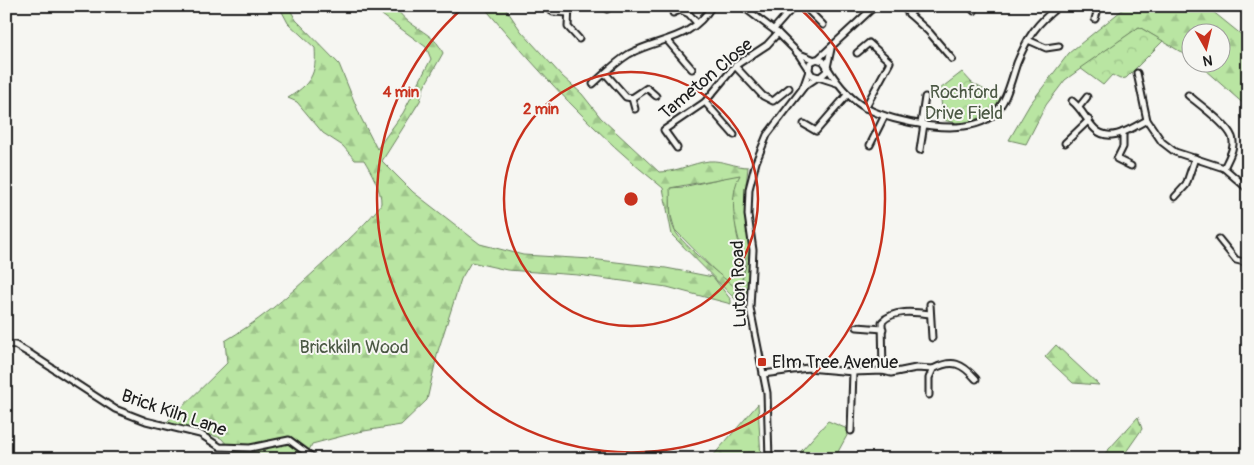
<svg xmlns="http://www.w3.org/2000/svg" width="1254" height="465" font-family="Pangolin,sans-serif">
	<defs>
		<pattern id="forest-firs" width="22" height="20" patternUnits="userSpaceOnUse" patternTransform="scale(1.25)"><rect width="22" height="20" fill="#b9e5a2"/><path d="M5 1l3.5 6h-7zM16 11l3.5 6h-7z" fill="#9ec48b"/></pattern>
		<pattern id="park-crowns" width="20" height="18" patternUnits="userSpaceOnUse" patternTransform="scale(1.25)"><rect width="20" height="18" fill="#b9e5a2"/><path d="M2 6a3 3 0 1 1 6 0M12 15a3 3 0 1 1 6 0" fill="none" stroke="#9ec48b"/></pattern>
	</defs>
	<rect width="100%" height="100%" fill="#f6f6f2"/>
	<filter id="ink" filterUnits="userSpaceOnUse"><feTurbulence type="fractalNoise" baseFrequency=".02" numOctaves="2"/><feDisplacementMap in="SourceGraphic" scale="10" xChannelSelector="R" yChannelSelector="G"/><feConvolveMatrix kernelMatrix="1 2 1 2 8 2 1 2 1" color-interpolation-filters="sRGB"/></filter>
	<g filter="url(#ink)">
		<!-- grass -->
		<g fill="#b9e5a2" stroke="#6a805f">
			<path d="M740 174C739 191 736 209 736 225 737 253 753 258 738 289L724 280 675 230 671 216 669 188 683 187Z"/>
			<path d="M828 421 850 430 834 459H794Z"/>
		</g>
		<!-- forest -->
		<g fill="url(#forest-firs)" stroke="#6a805f" fill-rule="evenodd">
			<path d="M279 6H288L296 20 339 64 361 118 377 149 403 113 431 59 426 47 382 15 379 6H395C404 23 421 28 434 40 438 43 441 49 443 53L424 87 420 101 382 161 413 192 480 244 523 255 591 259 666 268 713 277 731 300V304L667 287 578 275 507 270 471 262 461 279 438 351 427 400 401 425 358 432 312 444 305 459H240L221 438 167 422 227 363 225 341C240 332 255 322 269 311 285 299 379 215 381 203 382 191 370 170 364 160H355L343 146 323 133 297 102 288 98C310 84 317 75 315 48L288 23Z"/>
			<path d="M483 6H504L521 31 562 76 582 94 601 118 659 172C677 172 692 163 709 161 723 160 735 167 748 167L745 195 750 247 746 304 739 303 672 235 663 188C596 135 538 71 483 6ZM740 175C729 195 734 223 740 244 742 250 746 256 746 263 745 272 742 281 738 289 724 279 683 245 675 231 668 219 671 201 670 188Z"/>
			<path d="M1127 6H1206L1248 40V135L1246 133V106L1197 63 1222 62V32H1192L1191 58 1139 27 1065 80 1046 105 1026 144 1009 140 1030 104 1069 53Z"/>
			<path d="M1056 345 1099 385 1073 383 1045 357Z"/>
			<path d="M758 404 761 459 712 457Z"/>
			<path d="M1138 417 1142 429 1121 459H1100Z"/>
		</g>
		<!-- park -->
		<g fill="url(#park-crowns)" stroke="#6a805f">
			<path d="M1139 27 1163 41 1126 78 1120 79 1112 75 1103 85 1080 68Z"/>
			<path d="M962 72 972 83 1001 99C987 121 968 127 943 120L940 89Z"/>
		</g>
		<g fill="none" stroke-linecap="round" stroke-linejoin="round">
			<defs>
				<g id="minor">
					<path d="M543 6 553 12 568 13"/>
					<path d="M569 6 568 27 579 39"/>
					<path d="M605 6 607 9"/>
					<path d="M681 6 680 10 689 14 697 23"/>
					<path d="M742 6 778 33 797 52 812 75 837 83"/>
					<path d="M804 6 823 25"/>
					<path d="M903 6 909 14"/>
					<path d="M918 6 909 14 929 32 952 59"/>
					<path d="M970 6 974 11"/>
					<path d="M1247 6 1248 8"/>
					<path d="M673 13 680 10"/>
					<path d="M1095 19 1099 6"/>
					<path d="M774 29 794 6"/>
					<path d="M1028 40 1046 48 1059 46"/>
					<path d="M668 41 692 69"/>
					<path d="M797 53 815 60"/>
					<path d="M857 53 869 43 890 62 865 108"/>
					<path d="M818 59 875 6"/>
					<path d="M735 66 763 96 773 101 789 88"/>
					<path d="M827 67C837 83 849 99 866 108 894 123 967 138 993 115 1007 102 1011 80 1017 63 1028 36 1036 24 1059 6"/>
					<path d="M809 69 810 63 816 59 823 61 826 65"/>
					<path d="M605 73 626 97 632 98 647 88 656 96"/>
					<path d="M1137 73 1147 120 1162 142 1175 152 1224 168 1248 189"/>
					<path d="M820 77 826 72 831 49"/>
					<path d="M593 84C604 74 616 62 629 54 660 37 690 42 712 6"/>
					<path d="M803 87 818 77"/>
					<path d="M1188 95C1199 104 1228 125 1232 137 1236 147 1228 159 1224 168"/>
					<path d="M632 98 635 109"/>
					<path d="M1072 101C1082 109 1086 120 1095 129 1110 144 1132 128 1147 120"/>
					<path d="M705 102 734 135"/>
					<path d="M1079 107 1087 97"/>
					<path d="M804 124 816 131 848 94"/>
					<path d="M921 124 925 97"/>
					<path d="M1123 132V147L1117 159 1131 166"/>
					<path d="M1065 143 1089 120"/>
					<path d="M870 145 884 117"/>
					<path d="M677 148 664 130 705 102 735 66 767 45 778 33"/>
					<path d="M920 150 924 124"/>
					<path d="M1175 197 1186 185 1195 158"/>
					<path d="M1219 239 1236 260 1248 263"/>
					<path d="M930 304 932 338"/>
					<path d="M857 327 883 329"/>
					<path d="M6 344 15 345 32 355 115 409 146 421 200 434 220 447 250 448 289 440 315 459"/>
					<path d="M883 371 882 322C893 309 915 312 930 314"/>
					<path d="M763 374 808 368 853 372 883 371 891 373 916 368 933 369"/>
					<path d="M929 395V378L933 369C953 359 962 363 976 379"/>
					<path d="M851 431 853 372"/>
					<path d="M769 459 767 393 750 308 753 250 748 215 749 189 756 162 767 135 803 88 809 71"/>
				</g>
			</defs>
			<!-- minor casing -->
			<use href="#minor" stroke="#1c1c1c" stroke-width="9"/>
			<!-- minor -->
			<use href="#minor" stroke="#f6f6f2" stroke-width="5"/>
		</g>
	</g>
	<!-- distance rings -->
	<g fill="none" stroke="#c8321e" stroke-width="2.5">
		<circle cx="631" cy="199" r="127"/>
		<path d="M798 7A254 254 0 1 1 464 7"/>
	</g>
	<!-- markers -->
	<rect fill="#c8321e" stroke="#f6f6f2" stroke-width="2" x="757" y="357" width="10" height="10" rx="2.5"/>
	<g text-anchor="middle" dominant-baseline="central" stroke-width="4" stroke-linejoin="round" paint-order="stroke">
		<!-- street labels -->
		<g font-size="18" fill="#1c1c1c" stroke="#f6f6f2">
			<text transform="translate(706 79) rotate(-40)">Tameton Close</text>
			<text transform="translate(739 284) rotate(-92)">Luton Road</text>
			<text transform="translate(174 413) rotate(19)">Brick Kiln Lane</text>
		</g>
		<!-- park labels -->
		<g font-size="18" fill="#4b5844" stroke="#f6f6f2">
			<text x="964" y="92">Rochford<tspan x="964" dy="21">Drive Field</tspan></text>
			<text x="354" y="347">Brickkiln Wood</text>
		</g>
		<!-- poi labels -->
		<g font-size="18" fill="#1c1c1c" stroke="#f6f6f2" text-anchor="start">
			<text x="772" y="362">Elm Tree Avenue</text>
		</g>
	</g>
	<circle cx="631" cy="199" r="8" fill="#c8321e" stroke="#f6f6f2" stroke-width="2.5"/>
	<g font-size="15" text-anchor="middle" font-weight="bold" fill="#c8321e" stroke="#f6f6f2" stroke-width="4" stroke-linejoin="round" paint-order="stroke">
		<text x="401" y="97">4 min</text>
		<text x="541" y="114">2 min</text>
	</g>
	<!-- margin -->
	<rect width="1254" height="465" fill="none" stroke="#f6f6f2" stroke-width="25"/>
	<rect x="12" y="12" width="1229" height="440" fill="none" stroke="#1c1c1c" stroke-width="2" filter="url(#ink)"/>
	<!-- north arrow -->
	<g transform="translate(1206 48) rotate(172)"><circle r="24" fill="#f6f6f2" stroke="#9f9f9c"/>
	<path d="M0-4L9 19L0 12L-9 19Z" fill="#c8321e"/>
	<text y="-8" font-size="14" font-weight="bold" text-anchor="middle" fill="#1c1c1c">N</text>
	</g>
</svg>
